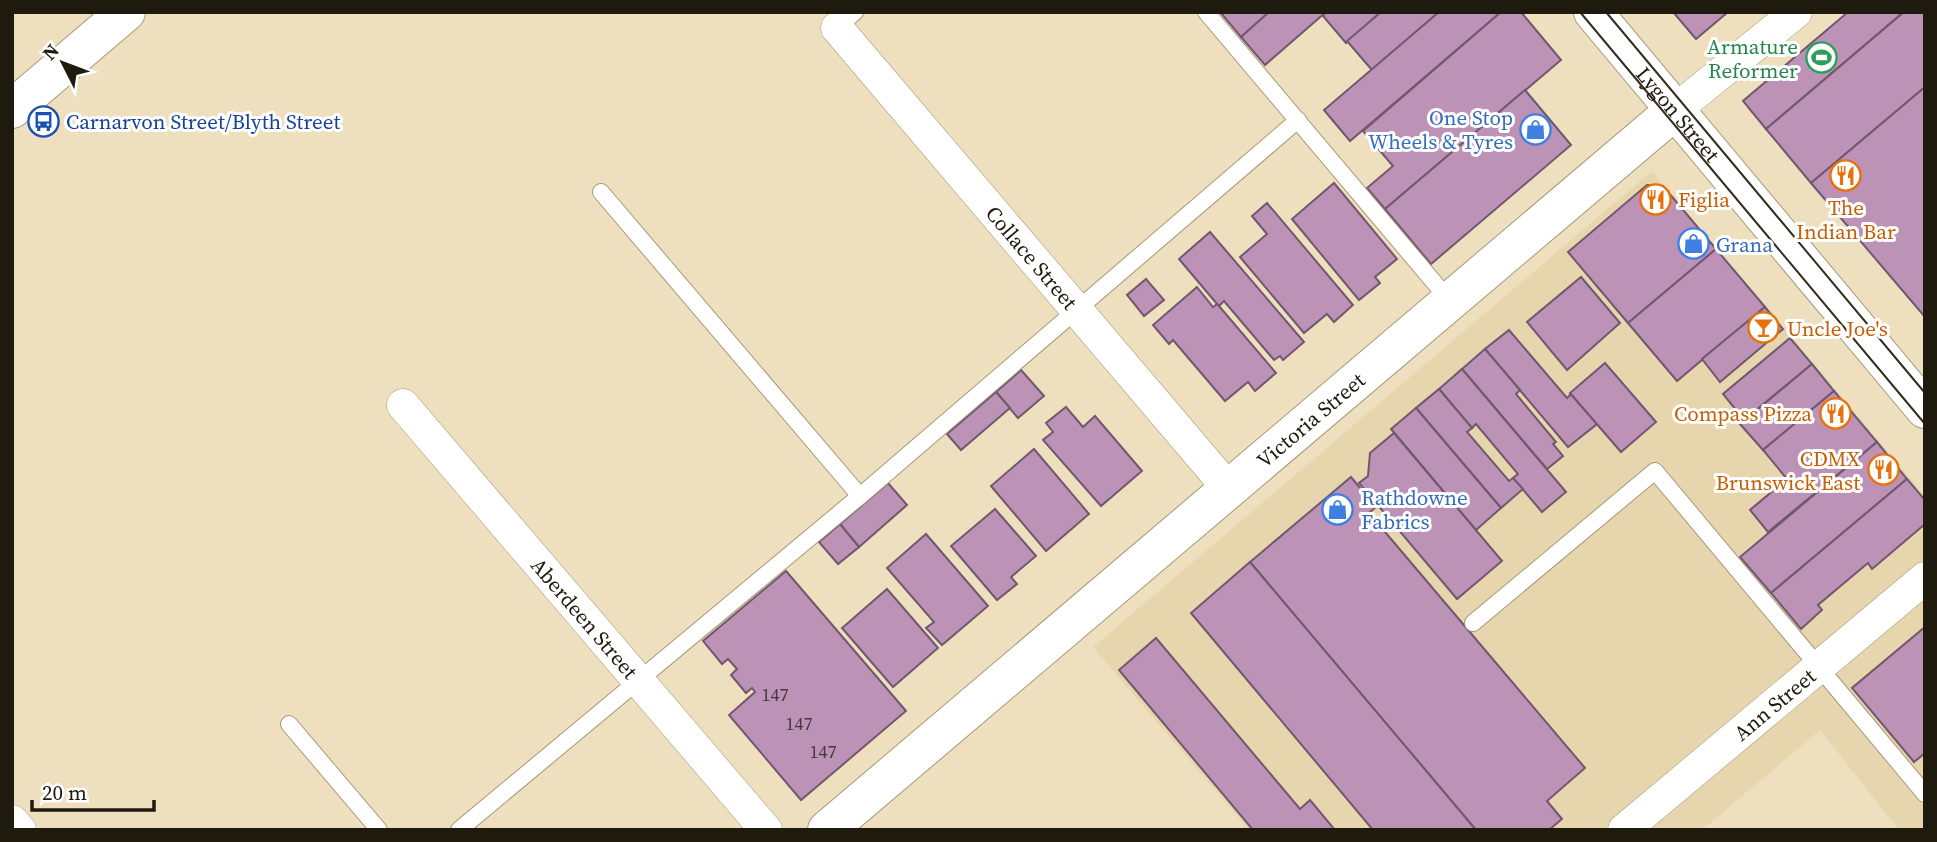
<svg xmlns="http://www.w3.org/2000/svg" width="1937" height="842" font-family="'Source Serif 4',serif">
	<rect width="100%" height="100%" fill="#eee0bf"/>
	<!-- built -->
	<path fill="#e7d6ad" d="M1652 171 1925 496V830H1899L1820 730 1702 830H1249L1093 647Z"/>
	<!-- building -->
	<g fill="#bc92b7" stroke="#71586e" stroke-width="2">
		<path d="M1220 12H1269L1241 37Z"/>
		<path d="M1269 12H1326L1265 65 1241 37Z"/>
		<path d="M1326 12H1381L1346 43 1323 16Z"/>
		<path d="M1381 12H1439L1372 70 1347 41Z"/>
		<path d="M1439 12H1501L1350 141 1324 110Z"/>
		<path d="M1501 12H1521L1561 60 1385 209 1367 188 1393 166 1363 131Z"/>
		<path d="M1673 12H1728L1696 39Z"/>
		<path d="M1848 12H1898L1900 15 1766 129 1743 101Z"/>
		<path d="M1904 12H1925V87L1811 183 1766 129Z"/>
		<path d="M1925 87V317L1811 183Z"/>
		<path d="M1525 90 1571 145 1431 264 1385 209Z"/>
		<path d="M1334 183 1397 259 1375 277 1380 283 1359 300 1292 219Z"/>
		<path d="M1647 185 1663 186 1716 249 1628 323 1568 252Z"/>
		<path d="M1267 203 1353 305 1334 322 1327 314 1304 333 1240 257 1267 234 1252 216Z"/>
		<path d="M1210 232 1304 342 1283 360 1280 356 1274 360 1224 301 1219 306 1217 304 1179 259Z"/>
		<path d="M1716 249 1765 307 1677 381 1628 323Z"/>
		<path d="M1581 277 1620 323 1567 370 1527 322Z"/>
		<path d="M1146 279 1164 300 1144 316 1127 295Z"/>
		<path d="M1197 287 1213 307 1217 304 1219 306 1276 373 1255 391 1248 382 1225 401 1173 340 1169 344 1153 325Z"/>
		<path d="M1765 307 1783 329 1720 382 1702 359Z"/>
		<path d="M1509 330 1567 398 1571 394 1597 424 1568 447 1485 349Z"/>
		<path d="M1790 338 1812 364 1744 420 1723 394Z"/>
		<path d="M1485 349 1520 390 1516 394 1556 442 1553 444 1563 456 1547 469 1462 369Z"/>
		<path d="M1605 363 1656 422 1621 452 1570 393Z"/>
		<path d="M1812 364 1834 391 1763 450 1740 424Z"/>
		<path d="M1462 369 1566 492 1542 512 1513 478 1518 474 1476 424 1472 428 1439 389Z"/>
		<path d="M1021 370 1044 396 1018 418 996 392Z"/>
		<path d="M1439 389 1472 428 1467 432 1509 481 1513 478 1523 489 1501 508 1416 408Z"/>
		<path d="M1834 391 1877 442 1768 532 1750 510 1787 479 1763 450Z"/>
		<path d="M996 392 1010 408 961 450 947 434Z"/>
		<path d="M1066 407 1083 427 1095 416 1142 471 1101 506 1043 440 1053 432 1046 423Z"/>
		<path d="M1416 408 1501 508 1476 530 1391 429Z"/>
		<path d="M1394 433 1502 561 1457 599 1359 483 1368 476 1370 453Z"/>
		<path d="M1877 442 1907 479 1771 593 1740 557Z"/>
		<path d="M1034 449 1089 514 1046 551 991 486Z"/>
		<path d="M1351 477 1376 507 1369 513 1585 768 1547 801 1562 819 1549 830H1476L1250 562Z"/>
		<path d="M1907 479 1925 500V524L1872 569 1868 563 1818 605 1822 610 1801 629 1771 593Z"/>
		<path d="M888 483 907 505 859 547 840 524Z"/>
		<path d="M995 509 1036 556 1011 577 1017 584 997 600 951 546Z"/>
		<path d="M840 524 859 547 838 564 819 542Z"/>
		<path d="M926 534 988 606 942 645 926 628 934 622 887 568Z"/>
		<path d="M1250 562 1476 830H1373L1191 613Z"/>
		<path d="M786 571 906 711 801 800 729 715 755 692 752 688 746 693 731 675 737 669 728 659 722 664 703 641Z"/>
		<path d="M887 589 938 648 893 687 842 628Z"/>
		<path d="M1925 627V753L1914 762 1852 688Z"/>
		<path d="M1156 638 1300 809 1310 800 1335 830H1253L1119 670Z"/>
	</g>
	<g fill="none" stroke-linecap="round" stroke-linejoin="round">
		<defs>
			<g id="service">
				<path d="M1206 12 1449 300"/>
				<path d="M837 28 855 12"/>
				<path d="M601 192 860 496"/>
				<path d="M1473 623 1655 471 1925 794"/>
				<path d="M289 724 379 830"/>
				<path d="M459 830 860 496 1298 120"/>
			</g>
			<g id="minor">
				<path id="s1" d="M837 28 1228 488"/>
				<path d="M1674 111 1796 12"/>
				<path id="s2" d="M403 405 766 830"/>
				<path d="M12 821 20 830"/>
				<path id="s3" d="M1624 830 1925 578"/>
			</g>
			<g id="tertiary">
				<path id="s4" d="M1593 12 1925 409"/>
				<path d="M12 109 126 12"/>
				<path id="s5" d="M827 830 1674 111"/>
			</g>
		</defs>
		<!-- service casing -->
		<use href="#service" stroke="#a59979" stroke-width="18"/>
		<!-- minor casing -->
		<use href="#minor" stroke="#a59979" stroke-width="33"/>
		<!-- tertiary casing -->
		<use href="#tertiary" stroke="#a59979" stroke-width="40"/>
		<!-- service -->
		<use href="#service" stroke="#fff" stroke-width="16"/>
		<!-- minor -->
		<use href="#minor" stroke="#fff" stroke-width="32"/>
		<!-- tertiary -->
		<use href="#tertiary" stroke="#fff" stroke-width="38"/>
		<!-- tram -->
		<g stroke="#342e20" stroke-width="2">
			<path d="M1580 12 1925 424"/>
			<path d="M1606 12 1925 393"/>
		</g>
	</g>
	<!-- icons -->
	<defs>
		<symbol id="stadium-ring" viewBox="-11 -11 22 22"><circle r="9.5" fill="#fff" stroke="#2e9e5b" stroke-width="1.5"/><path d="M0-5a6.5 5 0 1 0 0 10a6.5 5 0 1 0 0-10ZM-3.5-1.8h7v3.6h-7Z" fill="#2e9e5b"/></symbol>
		<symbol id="bus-ring" viewBox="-11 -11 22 22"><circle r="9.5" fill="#fff" stroke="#1a4fb4" stroke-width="1.5"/><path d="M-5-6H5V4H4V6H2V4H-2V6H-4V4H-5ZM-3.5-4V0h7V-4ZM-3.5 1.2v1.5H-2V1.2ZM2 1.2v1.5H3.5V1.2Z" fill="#1a4fb4"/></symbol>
		<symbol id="shop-ring" viewBox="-11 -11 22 22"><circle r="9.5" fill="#fff" stroke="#3f7fe0" stroke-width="1.5"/><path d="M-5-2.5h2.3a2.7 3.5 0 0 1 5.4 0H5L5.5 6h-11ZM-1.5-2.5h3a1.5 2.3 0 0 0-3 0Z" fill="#3f7fe0"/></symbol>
		<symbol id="restaurant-ring" viewBox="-11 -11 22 22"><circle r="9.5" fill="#fff" stroke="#e8710a" stroke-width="1.5"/><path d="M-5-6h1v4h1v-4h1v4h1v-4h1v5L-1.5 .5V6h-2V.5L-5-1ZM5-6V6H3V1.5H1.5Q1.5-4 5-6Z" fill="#e8710a"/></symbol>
		<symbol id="bar-ring" viewBox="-11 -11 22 22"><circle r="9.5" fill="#fff" stroke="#e8710a" stroke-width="1.5"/><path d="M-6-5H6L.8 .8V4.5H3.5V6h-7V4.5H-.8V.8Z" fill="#e8710a"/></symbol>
	</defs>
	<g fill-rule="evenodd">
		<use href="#stadium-ring" x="1804" y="40" width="35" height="35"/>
		<use href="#bus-ring" x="26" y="104" width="35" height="35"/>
		<use href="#shop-ring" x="1518" y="112" width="35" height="35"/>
		<use href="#restaurant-ring" x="1828" y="158" width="35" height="35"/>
		<use href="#restaurant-ring" x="1638" y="182" width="35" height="35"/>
		<use href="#shop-ring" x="1676" y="226" width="35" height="35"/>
		<use href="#bar-ring" x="1746" y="310" width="35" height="35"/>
		<use href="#restaurant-ring" x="1818" y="396" width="35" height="35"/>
		<use href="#restaurant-ring" x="1866" y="452" width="35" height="35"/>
		<use href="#shop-ring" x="1320" y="492" width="35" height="35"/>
	</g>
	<g text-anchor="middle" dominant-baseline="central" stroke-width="6" stroke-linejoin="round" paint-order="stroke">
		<!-- number labels -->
		<g font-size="18" fill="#463838">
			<text x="775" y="694">147</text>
			<text x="799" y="723">147</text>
			<text x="823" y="751">147</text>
		</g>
		<!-- leisure labels -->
		<g font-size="21" fill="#27864d" stroke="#fff" text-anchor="end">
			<text x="1798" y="46">Armature<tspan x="1798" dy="24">Reformer</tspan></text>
		</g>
		<!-- street labels -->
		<g font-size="21" fill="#1f1a0e" stroke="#fff">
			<text stroke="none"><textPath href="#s4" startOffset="133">Lygon Street</textPath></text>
			<text stroke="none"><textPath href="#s1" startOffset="301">Collace Street</textPath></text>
			<text stroke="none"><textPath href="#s5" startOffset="634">Victoria Street</textPath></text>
			<text stroke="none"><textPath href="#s2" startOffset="280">Aberdeen Street</textPath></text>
			<text stroke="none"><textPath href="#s3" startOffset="196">Ann Street</textPath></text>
		</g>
		<!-- shop labels -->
		<g font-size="21" fill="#366cbe" stroke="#fff" text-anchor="start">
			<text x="1513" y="117" text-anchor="end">One Stop<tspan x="1513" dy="24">Wheels &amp; Tyres</tspan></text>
			<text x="1716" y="244">Grana</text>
			<text x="1361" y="497">Rathdowne<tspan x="1361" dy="24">Fabrics</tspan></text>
		</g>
		<!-- transit labels -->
		<g font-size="21" fill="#164399" stroke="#fff" text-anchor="start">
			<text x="66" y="121">Carnarvon Street/Blyth Street</text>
		</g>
		<!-- food labels -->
		<g font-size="21" fill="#c56008" stroke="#fff" text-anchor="start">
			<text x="1678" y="199">Figlia</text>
			<text x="1846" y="207" text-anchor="middle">The<tspan x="1846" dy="24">Indian Bar</tspan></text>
			<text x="1787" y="328">Uncle Joe's</text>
			<text x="1812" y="413" text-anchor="end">Compass Pizza</text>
			<text x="1860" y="458" text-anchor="end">CDMX<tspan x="1860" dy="24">Brunswick East</tspan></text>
		</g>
	</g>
	<!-- border -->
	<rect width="1937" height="842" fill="none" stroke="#1f1a0e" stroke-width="28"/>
	<!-- north arrow -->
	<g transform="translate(63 63) rotate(312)" stroke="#ffffff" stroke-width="5" paint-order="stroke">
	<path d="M0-5L12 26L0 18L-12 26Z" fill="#1f1a0e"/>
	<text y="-10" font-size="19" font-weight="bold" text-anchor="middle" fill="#1f1a0e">N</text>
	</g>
	<!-- scale -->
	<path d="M32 800v10h122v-10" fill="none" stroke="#1f1a0e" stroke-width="3.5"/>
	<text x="42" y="800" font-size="21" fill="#1f1a0e" stroke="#ffffff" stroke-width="5" paint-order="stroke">20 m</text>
</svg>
